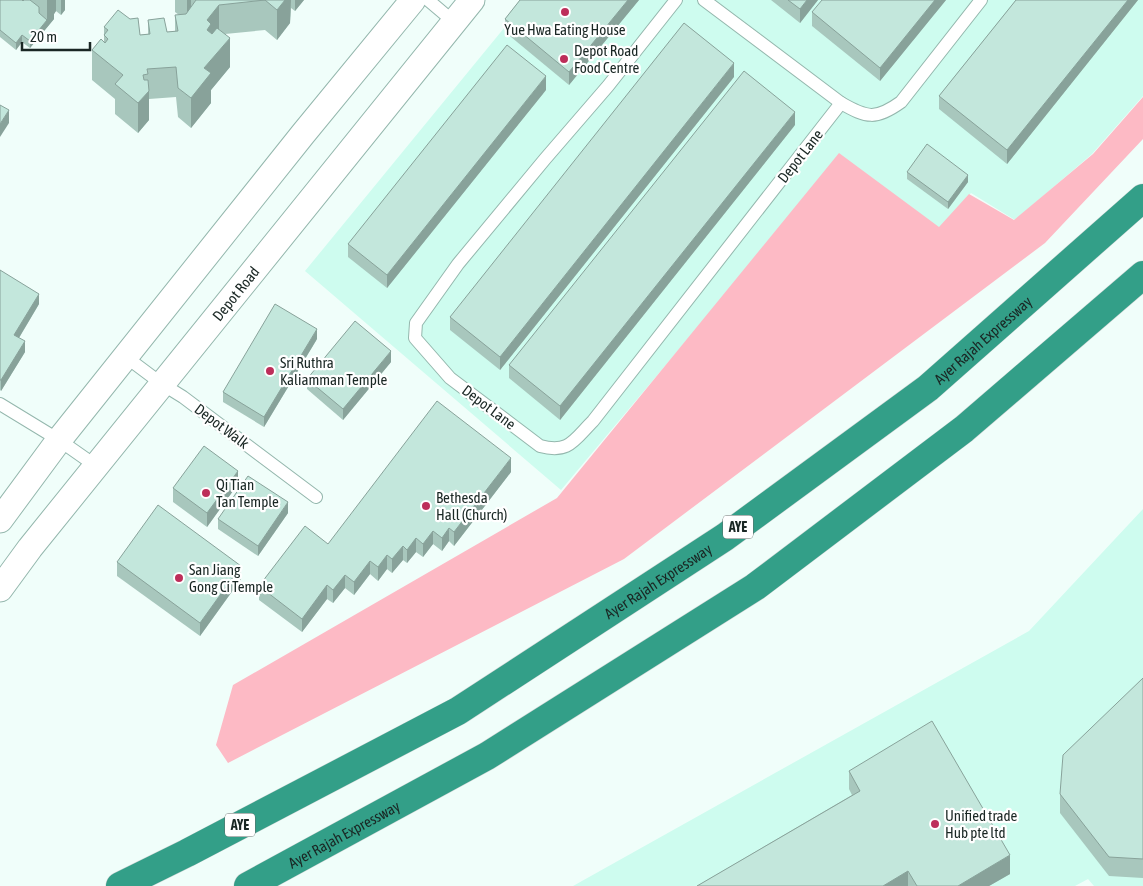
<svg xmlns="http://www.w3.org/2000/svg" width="1143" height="886" font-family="'Asap Condensed',sans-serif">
	<rect width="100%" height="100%" fill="#f0fefa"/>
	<!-- built -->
	<g fill="#cefcef">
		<path d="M527 0H1143V96L1092 154 1015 220 971 193 939 228 841 156 561 490 305 271Z"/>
		<path d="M1143 509V886H1094L1088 879 1075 886H573L1029 631Z"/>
	</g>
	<!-- green -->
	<path fill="#fdbac5" d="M1143 97V139L1045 243 624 559 228 763 216 745 233 685 557 498 839 153 939 227 969 194 1014 220 1093 154Z"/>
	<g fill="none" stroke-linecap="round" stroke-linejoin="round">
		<defs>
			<g id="lane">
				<path d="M428 0 454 22"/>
				<path d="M676 0 608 86 545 159 458 264 416 323 415 338 450 378 540 446C569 454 574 440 593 421L841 103"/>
				<path d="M704 0 841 103C867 118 876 120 901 102L981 0"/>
				<path d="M126 357 162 384 183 397 316 497"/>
				<path d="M0 404 59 440 96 466"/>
			</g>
			<g id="street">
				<path d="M0 520 59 440 303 134 413 0"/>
				<path id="s1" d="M0 589 30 548 472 0"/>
			</g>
			<g id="highway">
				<path id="s2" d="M120 886 187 853 458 711 725 537 928 388 1143 198"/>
				<path id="s3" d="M248 886 487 756 755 587 964 429 1143 275"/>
			</g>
		</defs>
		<!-- lane casing -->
		<use href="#lane" stroke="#94b7ad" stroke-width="14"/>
		<!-- street casing -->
		<use href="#street" stroke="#94b7ad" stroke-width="27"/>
		<!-- highway casing -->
		<use href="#highway" stroke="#d6d8d8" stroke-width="29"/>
		<!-- lane -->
		<use href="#lane" stroke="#fff" stroke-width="12"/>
		<!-- street -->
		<use href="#street" stroke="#fff" stroke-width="25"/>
		<!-- highway -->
		<use href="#highway" stroke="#339f88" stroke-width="28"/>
	</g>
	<!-- wall -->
	<g fill="#a8c7bd">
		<path d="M0 0H65V10L61 15 56 11 54 14V19L30 48 22 42 16 50 0 37Z"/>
		<path d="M175 0H304L295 11 291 8 290 23 277 40 265 30 225 34 230 67 211 90V103L191 128 178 117 176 97 149 99V120L138 133 115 114V99L92 80V50L104 42V27L140 35 148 34V20L167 32 175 31V15H179L175 12Z"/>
		<path d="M520 0H639L569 85 505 32V19Z"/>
		<path d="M771 0H818L800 23Z"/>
		<path d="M946 0 880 81 812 26V12Z"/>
		<path d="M1016 0H1138L1007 164 939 109V96Z"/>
		<path d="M734 77 500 370 450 330V317Z"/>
		<path d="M546 90 387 288 348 257V244Z"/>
		<path d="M795 125 560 420 509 378V365Z"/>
		<path d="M907 172 968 182 948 209 907 179Z"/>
		<path d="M0 270 39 304 19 338 25 352 1 391 0 390Z"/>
		<path d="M317 339 264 427 223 402V392Z"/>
		<path d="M391 362 343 420 307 389V379Z"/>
		<path d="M511 472 454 546 449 541 442 551 433 544 423 557 416 552 407 563 403 560 392 573 387 569 378 581 370 574 354 595 345 588 333 603 327 599 302 632 259 600V586L328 544Z"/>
		<path d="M238 484 207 527 173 502V488Z"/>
		<path d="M288 513 258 556 218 529V519Z"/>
		<path d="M117 562 241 579 200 636 117 576Z"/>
		<path d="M1143 678V878L1109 876 1060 813V794Z"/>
		<path d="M849 771 1010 874 989 886H697L852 795 849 789Z"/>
	</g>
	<!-- shaded-wall -->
	<g fill="#88a29a">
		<path d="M47 0H56V11L54 14V19L30 48V41L47 20Z"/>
		<path d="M61 0H65V10L61 15Z"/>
		<path d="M187 0H191V17L187 21Z"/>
		<path d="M285 0H291L290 23 277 40V10Z"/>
		<path d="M295 0H304L295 11Z"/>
		<path d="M628 0H639L569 85V72Z"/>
		<path d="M807 0H818L800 23V9Z"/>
		<path d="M935 0H946L880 81V68Z"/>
		<path d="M1128 0H1138L1007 164V150Z"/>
		<path d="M219 5V35L207 59V20Z"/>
		<path d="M22 35V42L16 50V43Z"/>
		<path d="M230 38V67L211 90V103L191 128V98L204 68Z"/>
		<path d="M734 63V77L500 370V357Z"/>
		<path d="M546 76V90L387 288V275Z"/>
		<path d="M149 91V120L138 133V103Z"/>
		<path d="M9 110V123L0 137V124Z"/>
		<path d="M795 112V125L560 420V406Z"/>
		<path d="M968 175V182L948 209V202Z"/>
		<path d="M39 294V304L14 346V335Z"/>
		<path d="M317 329V339L264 427V417Z"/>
		<path d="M25 341V352L1 391V380Z"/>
		<path d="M391 351V362L343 420V409Z"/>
		<path d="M511 458V472L454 546V532Z"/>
		<path d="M238 471V484L207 527V513Z"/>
		<path d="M288 502V513L258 556V546Z"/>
		<path d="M449 528V541L442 551V538Z"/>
		<path d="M433 531V544L423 557V544Z"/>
		<path d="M416 538V552L407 563V550Z"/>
		<path d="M403 546V560L392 573V559Z"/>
		<path d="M387 555V569L378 581V567Z"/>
		<path d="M370 561V574L354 595V582Z"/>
		<path d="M241 566V579L200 636V623Z"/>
		<path d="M345 575V588L333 603V590Z"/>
		<path d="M327 585V599L302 632V619Z"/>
		<path d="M1010 855V874L989 886H958Z"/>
		<path d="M908 871V886H883Z"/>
	</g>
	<!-- building -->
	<g fill="#c3e7dc" stroke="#88a29a">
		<path d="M0 0H22L23 1 24 0H30L39 7V13L47 20 30 41 22 35 16 43 0 30Z"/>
		<path d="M196 0H285L277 10 265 0 219 5 207 20 211 24 207 30 212 34 217 28 230 38 204 68 211 73 191 98 178 88 176 67 147 69 148 74 143 75 144 80H148L149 91 138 103 115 84 123 75 92 50 101 39 105 43 108 39 104 35 108 30 104 27 118 10 130 19 138 18 140 35 150 34 148 20 164 18 167 32 178 31 175 15 186 14Z"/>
		<path d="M520 0H628L569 72 505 19Z"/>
		<path d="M788 0H807L800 9Z"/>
		<path d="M822 0H935L880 68 812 12Z"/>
		<path d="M1016 0H1128L1007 150 939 96Z"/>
		<path d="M684 23 734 63 500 357 450 317Z"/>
		<path d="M507 45 546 76 387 275 348 244Z"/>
		<path d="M744 71 795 112 560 406 509 365Z"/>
		<path d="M0 105 9 110 0 124Z"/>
		<path d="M927 144 968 175 948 202 907 172Z"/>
		<path d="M0 270 39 294 14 335 25 341 1 380H0Z"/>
		<path d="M275 304 317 329 264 417 223 392Z"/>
		<path d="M355 321 391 351 343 409 307 379Z"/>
		<path d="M437 401 511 458 454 532 449 528 442 538 433 531 423 544 416 538 407 550 403 546 392 559 387 555 378 567 370 561 354 582 345 575 333 590 327 585 302 619 259 586 305 526 328 544Z"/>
		<path d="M204 446 238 471 207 513 173 488Z"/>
		<path d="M248 476 288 502 258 546 218 519Z"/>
		<path d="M158 505 241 566 200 623 117 562Z"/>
		<path d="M1143 678V859L1109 857 1060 794 1063 755Z"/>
		<path d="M932 721 1010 855 958 886H917L908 871 883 886H697L860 791 849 771Z"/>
	</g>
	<!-- markers -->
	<g fill="#bd2e5a" stroke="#fff" stroke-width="2">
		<circle cx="565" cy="12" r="5"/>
		<circle cx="564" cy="59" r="5"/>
		<circle cx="270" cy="371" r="5"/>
		<circle cx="206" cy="493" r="5"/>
		<circle cx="426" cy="506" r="5"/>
		<circle cx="179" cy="578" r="5"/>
		<circle cx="935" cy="824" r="5"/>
	</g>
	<g text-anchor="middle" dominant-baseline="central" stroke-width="4.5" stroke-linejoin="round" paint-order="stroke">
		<!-- shield labels -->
		<g fill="#fff" stroke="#5f6866" stroke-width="1">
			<rect x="723" y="515.5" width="30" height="23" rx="4"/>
			<rect x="225" y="813.5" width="30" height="23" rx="4"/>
		</g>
		<g font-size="14" font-weight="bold" fill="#1a2724">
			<text x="738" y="527">AYE</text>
			<text x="240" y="825">AYE</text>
		</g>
		<!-- poi labels -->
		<g font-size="15" fill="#1a2724" stroke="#fff" text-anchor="start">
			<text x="565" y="29" text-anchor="middle">Yue Hwa Eating House</text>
			<text x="574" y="50">Depot Road<tspan x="574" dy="17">Food Centre</tspan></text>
			<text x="280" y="362">Sri Ruthra<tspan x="280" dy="17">Kaliamman Temple</tspan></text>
			<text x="216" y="484">Qi Tian<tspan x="216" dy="17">Tan Temple</tspan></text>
			<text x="436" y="497">Bethesda<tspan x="436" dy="17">Hall (Church)</tspan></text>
			<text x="189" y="569">San Jiang<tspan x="189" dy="17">Gong Ci Temple</tspan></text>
			<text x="945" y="815">Unified trade<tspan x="945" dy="17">Hub pte ltd</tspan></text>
		</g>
		<!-- street labels -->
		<g font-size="15" fill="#1a2724" stroke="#fff">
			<text transform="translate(800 156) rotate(-52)">Depot Lane</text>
			<text stroke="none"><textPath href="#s1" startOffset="378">Depot Road</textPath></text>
			<text stroke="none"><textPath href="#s2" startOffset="1024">Ayer Rajah Expressway</textPath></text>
			<text transform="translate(489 407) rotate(37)">Depot Lane</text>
			<text transform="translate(222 426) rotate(37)">Depot Walk</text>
			<text stroke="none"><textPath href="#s2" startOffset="619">Ayer Rajah Expressway</textPath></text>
			<text stroke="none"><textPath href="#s3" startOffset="109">Ayer Rajah Expressway</textPath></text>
		</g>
	</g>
	<!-- scale -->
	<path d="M22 42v8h68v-8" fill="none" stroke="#1a2724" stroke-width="2.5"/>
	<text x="30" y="42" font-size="15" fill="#1a2724" stroke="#ffffff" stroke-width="4" paint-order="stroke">20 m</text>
</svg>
